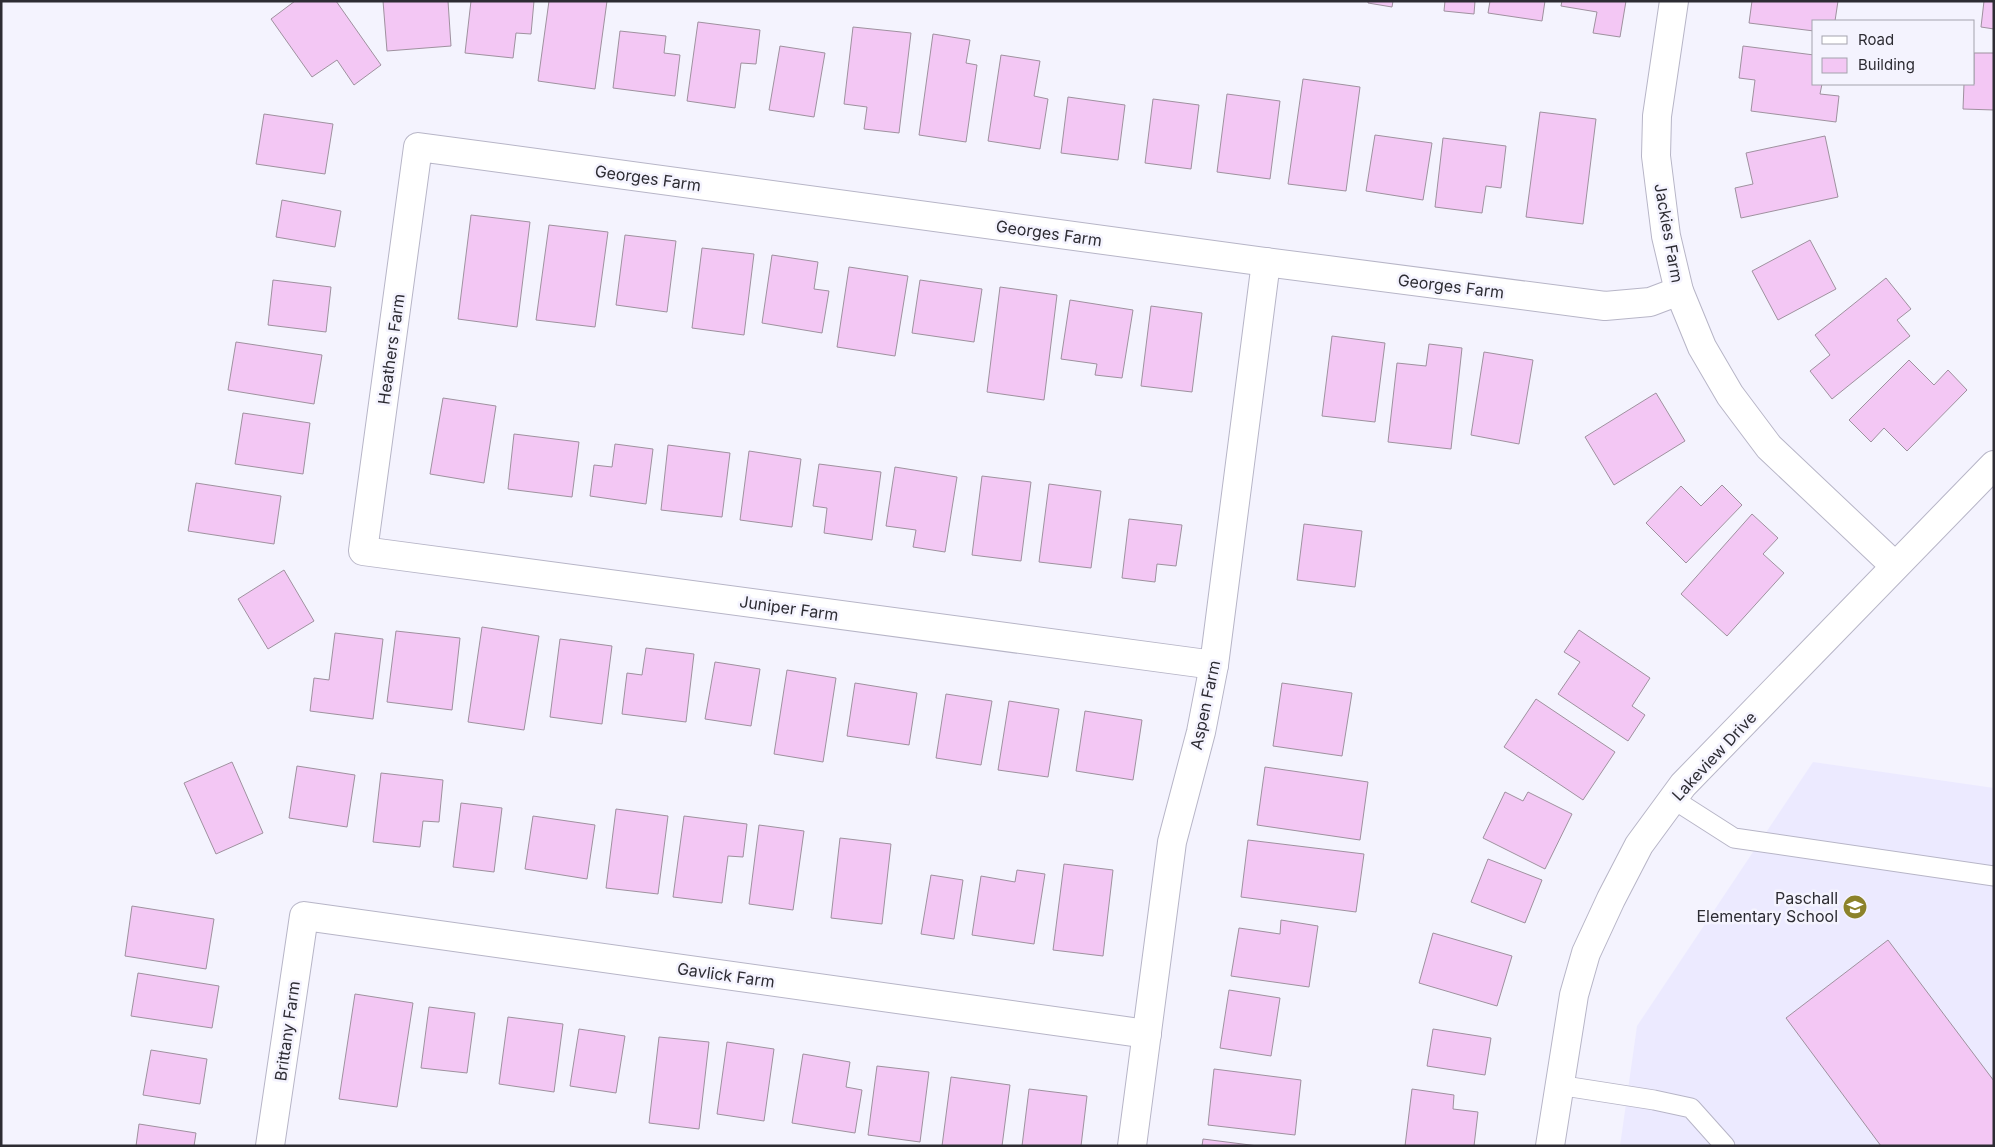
<svg xmlns="http://www.w3.org/2000/svg" width="1995" height="1147" font-family="Inter,sans-serif">
	<rect width="100%" height="100%" fill="#f4f3fe"/>
	<!-- built -->
	<path fill="#eceaff" d="M1813 762 1994 788V1146H1620L1637 1026Z"/>
	<!-- building -->
	<g fill="#f3c7f4" stroke="#9f919f">
		<path d="M295 1H336L381 65 354 85 337 60 312 77 271 19Z"/>
		<path d="M383 1H448L451 46 387 51Z"/>
		<path d="M471 1H534L531 34 516 33 513 58 465 53Z"/>
		<path d="M549 1H607L595 89 538 81Z"/>
		<path d="M1368 1H1393L1392 7 1368 3Z"/>
		<path d="M1445 1H1475L1474 14 1444 11Z"/>
		<path d="M1490 1H1545L1542 21 1488 13Z"/>
		<path d="M1562 1H1626L1620 37 1593 33 1597 12 1561 6Z"/>
		<path d="M1752 1H1838L1835 21H1814V31L1749 23Z"/>
		<path d="M1984 1H1994V29L1981 27Z"/>
		<path d="M698 22 760 30 756 64 741 63 735 108 687 101Z"/>
		<path d="M853 27 911 33 899 133 864 129 867 107 844 104Z"/>
		<path d="M620 31 666 36 664 53 680 55 675 96 613 88Z"/>
		<path d="M933 34 970 40 966 63 977 65 966 142 919 135Z"/>
		<path d="M780 46 825 53 814 117 769 110Z"/>
		<path d="M1743 46 1814 55V84H1822L1820 94 1839 96 1836 122 1751 111 1755 80 1739 78Z"/>
		<path d="M1974 53H1994V110L1963 109 1964 84H1974Z"/>
		<path d="M1001 55 1040 61 1034 96 1048 99 1040 149 988 141Z"/>
		<path d="M1303 79 1360 87 1346 191 1288 184Z"/>
		<path d="M1227 94 1280 101 1270 179 1217 172Z"/>
		<path d="M1068 97 1125 105 1118 160 1061 153Z"/>
		<path d="M1153 99 1199 105 1191 169 1145 163Z"/>
		<path d="M1540 112 1596 119 1583 224 1526 217Z"/>
		<path d="M264 114 333 124 325 174 256 164Z"/>
		<path d="M1375 135 1432 143 1423 200 1366 191Z"/>
		<path d="M1825 136 1838 197 1741 218 1735 188 1753 184 1746 153Z"/>
		<path d="M1443 138 1506 146 1501 188 1486 186 1482 213 1435 207Z"/>
		<path d="M282 200 341 211 335 247 276 237Z"/>
		<path d="M471 215 530 222 517 327 458 319Z"/>
		<path d="M549 225 608 232 595 327 536 320Z"/>
		<path d="M625 235 676 241 667 312 616 305Z"/>
		<path d="M1810 240 1836 289 1778 320 1752 271Z"/>
		<path d="M702 248 754 254 744 335 692 328Z"/>
		<path d="M772 255 818 262 814 289 829 291 822 333 762 323Z"/>
		<path d="M849 267 908 276 895 356 837 347Z"/>
		<path d="M1886 278 1911 309 1897 320 1910 336 1832 399 1810 371 1830 355 1815 335Z"/>
		<path d="M273 280 331 287 326 332 268 325Z"/>
		<path d="M920 280 982 289 974 342 912 333Z"/>
		<path d="M1000 287 1057 295 1044 400 987 392Z"/>
		<path d="M1070 300 1133 310 1122 378 1095 375 1097 364 1061 359Z"/>
		<path d="M1151 306 1202 313 1192 392 1141 386Z"/>
		<path d="M1332 336 1385 343 1375 422 1322 416Z"/>
		<path d="M236 342 322 355 314 404 228 390Z"/>
		<path d="M1429 344 1462 348 1451 449 1388 442 1397 363 1426 366Z"/>
		<path d="M1484 352 1533 360 1519 444 1471 435Z"/>
		<path d="M1909 360 1934 385 1948 370 1967 390 1907 451 1884 428 1871 442 1849 420Z"/>
		<path d="M1656 393 1685 441 1614 485 1585 437Z"/>
		<path d="M443 398 496 406 484 483 430 474Z"/>
		<path d="M243 413 310 423 303 474 235 464Z"/>
		<path d="M514 434 579 442 572 497 508 489Z"/>
		<path d="M615 444 653 449 646 504 590 496 594 465 612 467Z"/>
		<path d="M668 445 730 453 722 517 661 510Z"/>
		<path d="M749 451 801 459 792 527 740 520Z"/>
		<path d="M819 464 881 472 872 540 824 533 827 508 813 506Z"/>
		<path d="M895 467 957 477 945 552 913 547 916 530 886 526Z"/>
		<path d="M982 476 1031 482 1021 561 972 555Z"/>
		<path d="M196 483 281 496 274 544 188 531Z"/>
		<path d="M1049 484 1101 491 1091 568 1039 562Z"/>
		<path d="M1722 485 1742 505 1686 563 1646 523 1681 486 1701 506Z"/>
		<path d="M1752 514 1778 538 1763 554 1784 573 1727 636 1681 594Z"/>
		<path d="M1129 519 1182 525 1176 566 1157 564 1155 582 1122 578Z"/>
		<path d="M1304 524 1362 531 1355 587 1297 580Z"/>
		<path d="M284 570 314 621 268 649 238 599Z"/>
		<path d="M482 627 539 636 524 730 468 722Z"/>
		<path d="M1579 630 1650 678 1632 706 1645 715 1628 741 1558 694 1580 662 1564 652Z"/>
		<path d="M396 631 460 638 452 710 387 702Z"/>
		<path d="M335 633 383 639 373 719 310 711 314 678 329 680Z"/>
		<path d="M560 639 612 646 602 724 550 717Z"/>
		<path d="M646 648 694 654 686 722 622 714 627 673 642 675Z"/>
		<path d="M715 662 760 669 751 726 705 719Z"/>
		<path d="M787 670 836 678 823 762 774 754Z"/>
		<path d="M855 683 917 693 909 745 847 736Z"/>
		<path d="M1282 683 1352 693 1342 756 1273 746Z"/>
		<path d="M946 694 992 701 981 765 936 758Z"/>
		<path d="M1536 699 1615 752 1583 800 1504 747Z"/>
		<path d="M1009 701 1059 709 1048 777 998 770Z"/>
		<path d="M1085 711 1142 720 1133 780 1076 771Z"/>
		<path d="M232 762 263 833 216 854 184 783Z"/>
		<path d="M297 766 355 775 347 827 289 818Z"/>
		<path d="M1265 767 1368 782 1360 840 1257 825Z"/>
		<path d="M381 773 443 780 439 822 423 821 420 847 373 842Z"/>
		<path d="M1505 792 1523 801 1528 792 1572 814 1545 869 1483 838Z"/>
		<path d="M461 803 502 808 494 872 453 867Z"/>
		<path d="M616 809 668 816 658 894 606 888Z"/>
		<path d="M533 816 595 825 587 879 525 869Z"/>
		<path d="M684 816 747 824 743 857 728 856 722 903 673 897Z"/>
		<path d="M759 825 804 831 793 910 749 904Z"/>
		<path d="M840 838 891 844 882 924 831 918Z"/>
		<path d="M1248 840 1364 854 1356 912 1241 897Z"/>
		<path d="M1488 859 1542 880 1525 923 1471 902Z"/>
		<path d="M1064 864 1113 870 1103 956 1053 950Z"/>
		<path d="M1017 870 1045 874 1034 944 972 935 981 876 1015 882Z"/>
		<path d="M931 875 963 880 954 939 921 934Z"/>
		<path d="M132 906 214 919 206 969 125 956Z"/>
		<path d="M1281 920 1318 926 1309 987 1231 976 1239 928 1280 934Z"/>
		<path d="M1433 933 1512 956 1497 1006 1419 983Z"/>
		<path d="M1888 940 1994 1081V1146H1881L1786 1018Z"/>
		<path d="M138 973 219 986 212 1028 131 1016Z"/>
		<path d="M1229 990 1280 998 1271 1056 1220 1048Z"/>
		<path d="M355 994 413 1003 397 1107 339 1099Z"/>
		<path d="M429 1007 475 1013 467 1073 421 1068Z"/>
		<path d="M508 1017 563 1024 554 1092 499 1084Z"/>
		<path d="M579 1029 625 1036 616 1093 570 1086Z"/>
		<path d="M1433 1029 1491 1038 1485 1075 1427 1066Z"/>
		<path d="M659 1037 709 1042 699 1129 649 1123Z"/>
		<path d="M727 1042 774 1049 764 1121 717 1114Z"/>
		<path d="M151 1050 207 1059 200 1104 143 1095Z"/>
		<path d="M803 1054 850 1062 846 1087 862 1090 855 1133 792 1123Z"/>
		<path d="M877 1066 929 1072 920 1142 868 1135Z"/>
		<path d="M1214 1069 1301 1080 1295 1135 1208 1125Z"/>
		<path d="M951 1077 1010 1085 1002 1146H942Z"/>
		<path d="M1029 1089 1087 1096 1081 1146H1022Z"/>
		<path d="M1412 1089 1454 1095 1453 1109 1478 1112 1474 1146H1405Z"/>
		<path d="M139 1124 196 1133 194 1146H136Z"/>
		<path d="M1203 1139 1258 1146H1202Z"/>
	</g>
	<g fill="none" stroke-linecap="round" stroke-linejoin="round">
		<defs>
			<g id="lane">
				<path d="M1673 799 1734 838 1994 876"/>
				<path d="M1558 1085 1654 1100 1691 1108 1725 1146"/>
			</g>
			<g id="street">
				<path d="M1674 1 1657 116 1656 156 1666 236 1679 291 1702 347 1730 395 1769 447 1895 566"/>
				<path d="M1214 665 363 551 418 147 1266 262 1605 306 1650 302 1679 291"/>
				<path d="M270 1146 304 916 1147 1034"/>
				<path d="M1132 1146 1172 842 1201 732 1214 665 1266 262"/>
				<path d="M1550 1146 1574 995 1586 953 1611 899 1639 845 1683 785 1994 465"/>
			</g>
		</defs>
		<!-- lane casing -->
		<use href="#lane" stroke="#b7b5c7" stroke-width="21"/>
		<!-- street casing -->
		<use href="#street" stroke="#b7b5c7" stroke-width="30"/>
		<!-- lane -->
		<use href="#lane" stroke="#fff" stroke-width="19"/>
		<!-- street -->
		<use href="#street" stroke="#fff" stroke-width="28"/>
	</g>
	<!-- icons -->
	<defs>
		<symbol id="school-disc" viewBox="-11 -11 22 22"><circle r="9.5" fill="#8c822a" stroke="#f4f3fe"/><path d="M0-5L7-2L0 1L-7-2ZM-4 1L0 2.5L4 1V4Q0 6-4 4Z" fill="#fff"/></symbol>
	</defs>
	<g fill-rule="evenodd">
		<use href="#school-disc" x="1841" y="893" width="28" height="28"/>
	</g>
	<g text-anchor="middle" dominant-baseline="central" stroke-width="5" stroke-linejoin="round" paint-order="stroke">
		<!-- street labels -->
		<g font-size="16" fill="#2d2c33" stroke="#f4f3fe">
			<text transform="translate(648 178) rotate(8)">Georges Farm</text>
			<text transform="translate(1049 233) rotate(8)">Georges Farm</text>
			<text transform="translate(1669 233) rotate(80)">Jackies Farm</text>
			<text transform="translate(1451 286) rotate(7)">Georges Farm</text>
			<text transform="translate(391 349) rotate(-82)">Heathers Farm</text>
			<text transform="translate(789 608) rotate(8)">Juniper Farm</text>
			<text transform="translate(1205 705) rotate(-78)">Aspen Farm</text>
			<text transform="translate(1714 756) rotate(-47)">Lakeview Drive</text>
			<text transform="translate(726 975) rotate(8)">Gavlick Farm</text>
			<text transform="translate(287 1031) rotate(-82)">Brittany Farm</text>
		</g>
		<!-- poi labels -->
		<g font-size="16" fill="#2d2c33" stroke="#f4f3fe" text-anchor="end">
			<text x="1838" y="898">Paschall<tspan x="1838" dy="18">Elementary School</tspan></text>
		</g>
	</g>
	<!-- border -->
	<rect width="1995" height="1147" fill="none" stroke="#2d2c33" stroke-width="5"/>
	<!-- legend -->
	<rect x="1812" y="20" width="162" height="65" fill="#f4f3fe" stroke="#a4a3ad"/>
	<rect x="1822" y="36" width="25" height="8" fill="#ffffff" stroke="#a4a3ad"/>
	<text x="1858" y="45" font-size="15" fill="#2d2c33">Road</text>
	<rect x="1822" y="58" width="25" height="15" fill="#f3c7f4" stroke="#a4a3ad"/>
	<text x="1858" y="70" font-size="15" fill="#2d2c33">Building</text>
</svg>
